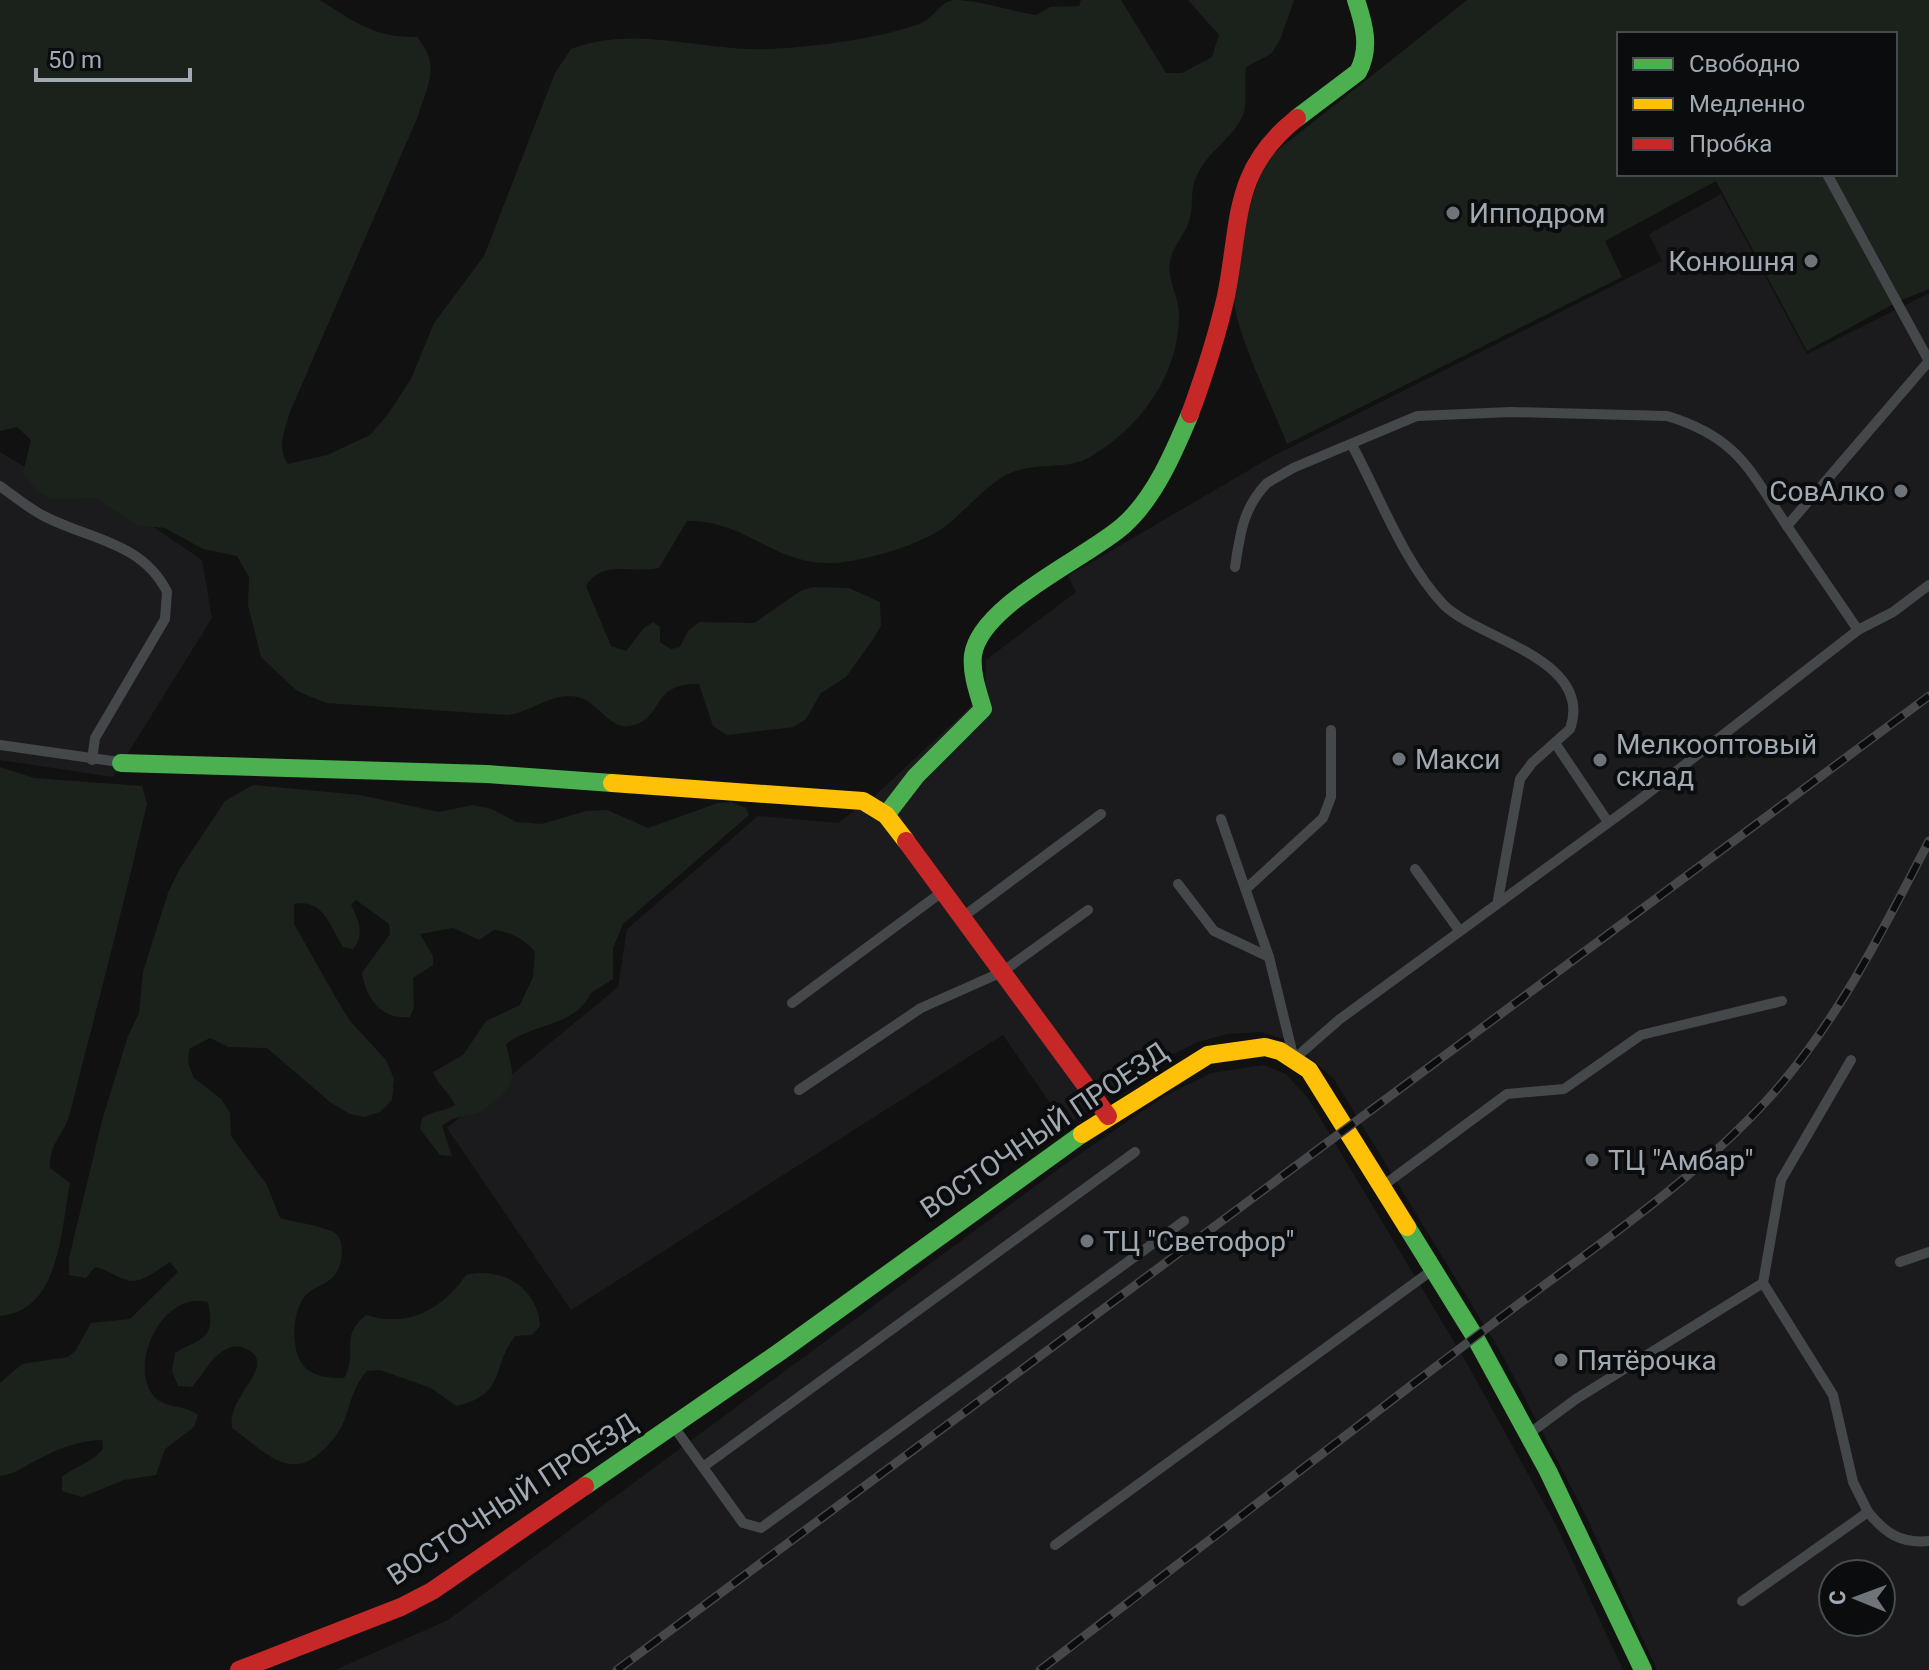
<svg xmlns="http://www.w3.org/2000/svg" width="1929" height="1670" font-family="Roboto,sans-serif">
	<rect width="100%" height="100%" fill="#111"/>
	<!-- built -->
	<g fill="#1b1b1d" fill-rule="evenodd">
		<path d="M1721 194 1807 354 1929 293V1670H1657L1584 1512 1503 1356 1334 1079 1291 1041 1260 1032 1228 1034 1198 1042 1169 1056 1066 1126 1003 1035 571 1310 447 1128 618 987 627 929 758 816 838 823 880 791 985 693 986 660 1076 592 1068 576 1273 456 1662 261 1649 234ZM1833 1574H1881V1622H1833Z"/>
		<path d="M42 451 202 560 212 618 113 777 0 760V452L30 470Z"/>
		<path d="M1263 1065 1286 1074 1308 1098 1465 1360 1556 1525 1623 1670H335L448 1620 1061 1167 1163 1097 1211 1073Z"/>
	</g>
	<!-- green -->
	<g fill="#1b221b" fill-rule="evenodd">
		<path d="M0 0H320C354 22 376 38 417 37 441 66 428 83 418 116L290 412C285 430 276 448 288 464L327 455 370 435 388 414 411 379 434 323 484 256 555 73 571 49C636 24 702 52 769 49 814 47 877 39 919 24 933 19 940 2 953 0 982 0 1007 11 1036 15L1050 7 1079 6 1081 0H1121L1166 73H1182L1212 57 1219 35 1188 0H1294L1280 40 1271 54 1246 67C1244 81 1248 103 1243 115 1231 143 1199 155 1193 188 1191 200 1193 212 1188 224 1183 237 1172 248 1170 262 1167 281 1179 296 1179 315 1179 375 1140 428 1090 457 1061 473 1029 458 998 480 978 494 962 514 943 528 920 545 864 561 835 563 773 566 748 520 687 521L659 568C631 574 603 559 586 586L611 646 626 651 644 628 653 622 660 627V642L671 649 680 647 688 631 699 622 754 623 802 590 814 587 849 588 880 602 881 626 874 638 846 677 821 693 806 719 794 727 727 735 713 726 699 684C648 683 666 719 630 726 610 730 597 701 578 697 552 691 531 713 507 715L326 703 297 691 261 657 248 605 249 577 237 556 203 549 165 528 136 525 95 498 51 499 38 492 23 473 31 440 17 427 0 431Z"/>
		<path d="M1467 0H1929V289L1897 302 1807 351 1716 181 1605 241 1622 277 1287 444C1271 403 1249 361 1237 318 1226 277 1250 194 1269 157ZM1619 34H1895V174H1619Z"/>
		<path d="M0 767 34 778 142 786 147 804C123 908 96 1010 70 1113 64 1136 49 1142 50 1168L70 1183C61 1229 60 1311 0 1316Z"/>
		<path d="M253 785 360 795 439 812 473 805 492 809 516 822 542 824 586 811 607 810 648 828 718 803 731 802 746 808 749 815 623 924 613 948V979L591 993C575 1027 533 1023 506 1044 511 1069 520 1080 497 1099 491 1104 484 1111 477 1113 462 1118 455 1115 442 1126L452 1156 440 1155 420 1129 422 1118C434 1110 444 1112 455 1105 450 1093 439 1087 433 1072L463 1055 486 1021 520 1005 533 977 535 952C524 939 511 932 494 930L479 940 453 928 420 934 433 956V965L413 978 414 1008 410 1017C382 1020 366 999 362 973L390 934 389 924 356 900 351 905C359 920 365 936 353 949L343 947C330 927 324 898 294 904V924L336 998 350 1021 386 1060 394 1079 392 1100 380 1112 364 1117 350 1114 330 1102 267 1048 228 1047 210 1038 189 1049 188 1063 194 1078 221 1099 230 1113 231 1136 267 1185 280 1218C293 1222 333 1227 338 1236 345 1248 342 1268 333 1277 326 1285 313 1287 306 1295 291 1311 289 1356 308 1370 319 1378 332 1378 344 1378 359 1353 338 1338 366 1315 407 1328 442 1310 466 1275 502 1266 538 1288 540 1326L532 1335 515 1336C491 1367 507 1395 456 1406L431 1388 380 1370 367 1371C353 1386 351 1403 344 1421 339 1433 331 1443 322 1451 289 1483 262 1449 232 1428 226 1395 282 1363 244 1348 220 1339 205 1373 192 1387L178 1386 172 1371 175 1353C202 1337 216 1340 208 1302 163 1290 128 1363 153 1395 163 1409 185 1404 198 1415L194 1427 165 1449 156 1475 124 1480 82 1497 62 1491V1477C76 1465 91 1464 103 1449L102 1440C79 1440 55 1450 35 1461 23 1467 13 1475 0 1476V1383L22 1364 68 1357 76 1350 91 1323 130 1319 178 1272 170 1262C158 1269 141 1285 127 1280 116 1277 108 1270 95 1267L86 1278 69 1275V1258L103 1117 128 1036 139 1013 143 972 168 893 179 870 225 801Z"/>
	</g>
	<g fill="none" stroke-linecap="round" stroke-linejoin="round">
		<!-- lane -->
		<g stroke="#45484a" stroke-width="10">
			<path d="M1827 174 1929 361"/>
			<path d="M1352 445C1379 495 1405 565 1444 605 1478 639 1595 659 1570 729L1532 763 1520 779 1498 900"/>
			<path d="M0 486C14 496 27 507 42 515 86 539 142 541 167 592L165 619 95 738 92 760"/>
			<path d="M1235 567C1240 534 1243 508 1267 483L1293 468 1417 416 1511 412 1667 416C1737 437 1749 469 1787 526"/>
			<path d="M1858 630 1787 526 1929 361"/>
			<path d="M1555 743 1608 822"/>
			<path d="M0 745 119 762"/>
			<path d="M1221 819 1269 957 1294 1059 1340 1019 1638 801 1858 630 1893 612 1929 585"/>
			<path d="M1415 869 1459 930"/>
			<path d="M1178 884 1214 931 1269 957"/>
			<path d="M1246 889 1323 818 1331 797V730"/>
			<path d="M964 916 1101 814"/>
			<path d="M792 1003 942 892"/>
			<path d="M799 1090 921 1008 1002 972 1088 910"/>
			<path d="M1384 1185 1507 1094 1564 1089 1641 1035 1782 1001"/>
			<path d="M1900 1262 1929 1252"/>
			<path d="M674 1427 743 1523 761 1528 1184 1221"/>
			<path d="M1530 1433 1576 1399 1763 1283"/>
			<path d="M703 1467 1135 1152"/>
			<path d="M1868 1512C1885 1533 1901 1544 1929 1541"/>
			<path d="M1055 1545 1431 1271"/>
			<path d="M1742 1601 1868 1512 1853 1482 1833 1395 1763 1283 1781 1180 1851 1060"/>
		</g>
		<!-- fast -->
		<g stroke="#4caf50" stroke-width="18">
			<path d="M1297 118 1358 72C1371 48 1364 24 1356 0"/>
			<path d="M121 763 487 774 612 783"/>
			<path d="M886 815 916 776 983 709C978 692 971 673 973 655 980 604 1089 557 1124 525 1155 497 1174 452 1190 414"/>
			<path d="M1407 1227 1475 1337 1548 1471 1643 1670"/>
			<path d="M585 1486 781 1351 1082 1134"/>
		</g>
		<!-- slow -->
		<g stroke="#ffc107" stroke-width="18">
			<path d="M612 783 863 801 886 815 906 841"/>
			<path d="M1082 1134 1208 1055 1265 1047 1280 1051 1309 1070 1407 1227"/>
		</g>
		<!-- jam -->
		<g stroke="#c62828" stroke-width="18">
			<path d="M1190 414C1204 376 1217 336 1226 296 1241 222 1231 170 1297 118"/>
			<path d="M906 841 1108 1116"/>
			<path d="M239 1670 401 1607 432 1591 585 1486"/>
		</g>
		<defs>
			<g id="rail">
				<path d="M617 1670 1929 696"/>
				<path d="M1040 1670C1189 1557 1337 1441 1487 1328 1582 1255 1688 1187 1769 1098 1837 1023 1883 930 1929 841"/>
			</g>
		</defs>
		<!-- rail casing -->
		<use href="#rail" stroke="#46474a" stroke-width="9"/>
		<!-- rail -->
		<use href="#rail" stroke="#0b0c0d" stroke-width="6" stroke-dasharray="18" stroke-linecap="butt"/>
	</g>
	<!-- markers -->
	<g fill="#6f747a" stroke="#0b0c0d" stroke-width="3">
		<circle cx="1453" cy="213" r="8"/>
		<circle cx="1811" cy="261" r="8"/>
		<circle cx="1901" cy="491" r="8"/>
		<circle cx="1399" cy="759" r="8"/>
		<circle cx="1600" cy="760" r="8"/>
		<circle cx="1592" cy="1160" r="8"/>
		<circle cx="1087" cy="1241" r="8"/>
		<circle cx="1561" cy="1360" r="8"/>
	</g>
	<g text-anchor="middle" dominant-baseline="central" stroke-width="8" stroke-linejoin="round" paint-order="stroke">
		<!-- poi labels -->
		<g font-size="28" fill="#a1aab3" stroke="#0b0c0d" text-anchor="start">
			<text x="1469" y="213">Ипподром</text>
			<text x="1795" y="261" text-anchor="end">Конюшня</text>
			<text x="1885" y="491" text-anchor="end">СовАлко</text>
			<text x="1616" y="744">Мелкооптовый<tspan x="1616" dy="32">склад</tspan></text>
			<text x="1415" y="759">Макси</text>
			<text x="1608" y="1160">ТЦ "Амбар"</text>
			<text x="1103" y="1241">ТЦ "Светофор"</text>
			<text x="1577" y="1360">Пятёрочка</text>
		</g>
		<!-- street labels -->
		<g font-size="28" fill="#a1aab3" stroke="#0b0c0d">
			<text transform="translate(1044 1130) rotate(-34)">ВОСТОЧНЫЙ ПРОЕЗД</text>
			<text transform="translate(512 1499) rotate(-33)">ВОСТОЧНЫЙ ПРОЕЗД</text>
		</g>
	</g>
	<!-- legend -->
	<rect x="1617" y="32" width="280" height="144" fill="#0b0c0d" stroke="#474b4f" stroke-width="2"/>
	<rect x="1633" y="58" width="40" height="12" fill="#4caf50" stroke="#474b4f" stroke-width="2"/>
	<text x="1689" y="72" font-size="24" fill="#a1aab3">Свободно</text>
	<rect x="1633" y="98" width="40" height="12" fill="#ffc107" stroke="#474b4f" stroke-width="2"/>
	<text x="1689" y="112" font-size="24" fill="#a1aab3">Медленно</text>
	<rect x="1633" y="138" width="40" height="12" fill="#c62828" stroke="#474b4f" stroke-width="2"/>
	<text x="1689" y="152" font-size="24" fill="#a1aab3">Пробка</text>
	<!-- north arrow -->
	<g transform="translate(1857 1598) rotate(271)"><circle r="38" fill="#0b0c0d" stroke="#474b4f" stroke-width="2"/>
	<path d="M0-6L14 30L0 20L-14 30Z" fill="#6f747a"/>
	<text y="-12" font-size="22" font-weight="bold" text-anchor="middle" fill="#a1aab3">С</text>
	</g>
	<!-- scale -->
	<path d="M36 68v12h154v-12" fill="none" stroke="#a1aab3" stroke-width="4"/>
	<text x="48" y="68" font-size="24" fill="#a1aab3" stroke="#0b0c0d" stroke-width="6" paint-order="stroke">50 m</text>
</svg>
